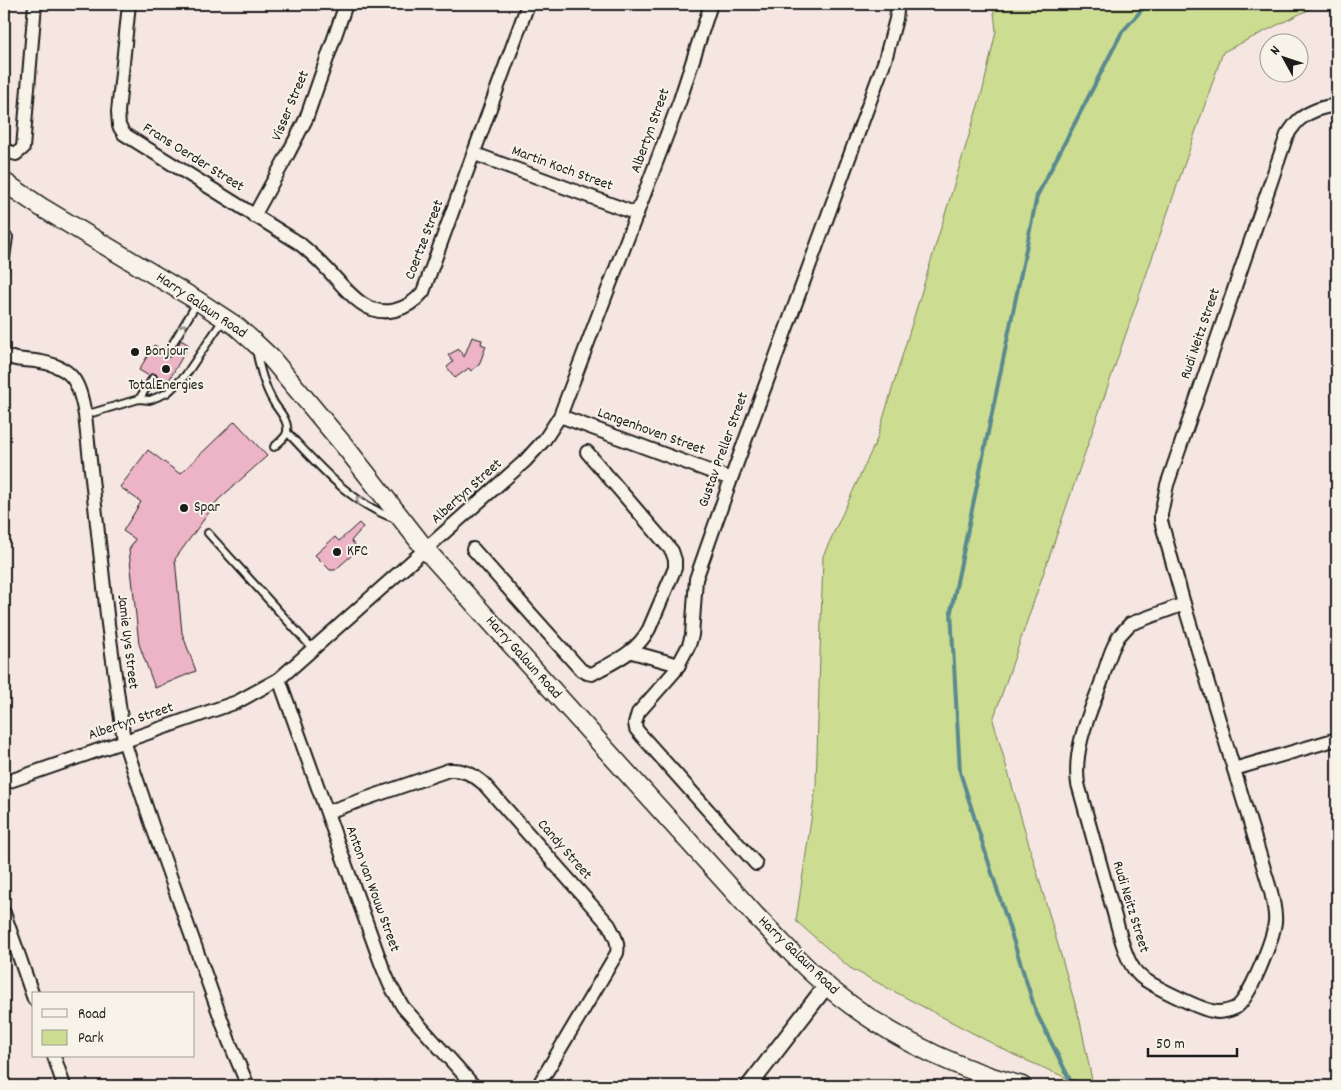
<svg xmlns="http://www.w3.org/2000/svg" width="1341" height="1090" font-family="Dekko,sans-serif">
	<rect width="100%" height="100%" fill="#f5e6e1"/>
	<filter id="ink" filterUnits="userSpaceOnUse"><feTurbulence type="fractalNoise" baseFrequency=".02" numOctaves="2"/><feDisplacementMap in="SourceGraphic" scale="10" xChannelSelector="R" yChannelSelector="G"/><feConvolveMatrix kernelMatrix="1 2 1 2 8 2 1 2 1" color-interpolation-filters="sRGB"/></filter>
	<g filter="url(#ink)">
		<!-- green -->
		<path fill="#ccdc90" stroke="#747c56" d="M993 4H1320L1223 52 993 720 1080 1021 1093 1085 1069 1079 1014 1055 850 968 796 921 816 786 823 556 877 439 983 89 996 31Z"/>
		<g fill="none" stroke-linecap="round" stroke-linejoin="round">
			<!-- stream -->
			<path stroke="#5a8a90" stroke-width="4" d="M1073 1086 1036 1012 960 772 951 611 1037 196 1122 32 1147 4"/>
		</g>
		<!-- building -->
		<g fill="#edb4c7" stroke="#1c1c1c">
			<path d="M472 337 482 340 481 344 486 346 479 365 471 371 469 368 455 378 447 367 453 362 448 355 459 349 464 357Z"/>
			<path d="M181 340 189 345 164 389 155 384 158 379 156 374 153 373 149 376 139 370 154 345 163 350V356L167 358 171 356Z"/>
			<path d="M235 421 267 456 218 500 175 559 182 633 196 671 155 688 139 644 129 550 135 539 123 531 141 502 120 487 148 450 180 474Z"/>
			<path d="M359 523 363 527 351 541 359 549 335 570H330L315 555 335 537 339 541Z"/>
		</g>
		<g fill="none" stroke-linecap="round" stroke-linejoin="round">
			<defs>
				<g id="service">
					<path d="M4 272 9 237"/>
					<path d="M256 350C260 369 264 386 274 403 279 411 289 421 287 432 286 438 279 442 274 447"/>
					<path d="M167 353 197 303"/>
					<path d="M139 399 153 378"/>
					<path d="M85 415 139 399 150 400 167 393 185 376 223 320"/>
					<path d="M287 432C319 466 351 504 396 519"/>
					<path d="M208 533 312 648"/>
				</g>
				<g id="minor">
					<path d="M129 4 118 112 119 126 124 134 299 243C308 251 317 258 325 267 337 279 347 293 361 303 383 319 408 310 423 292L528 4"/>
					<path d="M4 150 16 154 23 148 35 4"/>
					<path d="M475 154 637 214"/>
					<path d="M254 216 288 154 306 119 346 4"/>
					<path d="M4 355C13 360 24 360 35 361 73 366 79 381 85 415L108 624 124 741 153 828 229 1041 248 1086"/>
					<path d="M560 416 731 479"/>
					<path d="M473 549 581 670 587 673 592 674C615 661 636 653 649 629L675 568V560L672 551 587 452"/>
					<path d="M1184 604 1271 892C1273 902 1276 912 1275 922 1273 939 1249 1001 1235 1008 1228 1011 1219 1013 1212 1011 1198 1008 1150 985 1140 976 1130 967 1126 954 1122 942L1078 784C1073 749 1089 715 1101 683 1106 667 1110 650 1119 636L1130 624Z"/>
					<path d="M1184 604 1161 521V514L1167 485 1287 135C1291 130 1295 123 1300 119 1309 112 1325 105 1337 106"/>
					<path d="M632 652 679 665"/>
					<path d="M279 679 382 966 390 985 403 1007 474 1086"/>
					<path d="M1234 769 1337 739"/>
					<path d="M4 783 237 702 279 679 525 461 545 439 560 416 680 100 711 4"/>
					<path d="M327 812 449 770C463 769 472 774 483 783L609 925C614 935 619 942 617 953L538 1086"/>
					<path d="M756 864 641 735 636 729 635 723 638 713 675 671 689 645 692 635 696 579 731 479 885 60 896 19 898 4"/>
					<path d="M4 913 34 999"/>
					<path d="M54 1056 64 1086"/>
				</g>
				<path id="tertiary" d="M749 1086 826 986"/>
				<path id="secondary" d="M4 182 41 207 198 301 236 326 254 342 271 358 347 449 426 550 756 916C775 935 793 955 812 973 871 1027 945 1066 1022 1086"/>
			</defs>
			<!-- service casing -->
			<use href="#service" stroke="#1c1c1c" stroke-width="10"/>
			<!-- minor casing -->
			<use href="#minor" stroke="#1c1c1c" stroke-width="16"/>
			<!-- tertiary casing -->
			<use href="#tertiary" stroke="#1c1c1c" stroke-width="19"/>
			<!-- secondary casing -->
			<use href="#secondary" stroke="#1c1c1c" stroke-width="21"/>
			<!-- service -->
			<use href="#service" stroke="#f7f3e8" stroke-width="6"/>
			<!-- minor -->
			<use href="#minor" stroke="#f7f3e8" stroke-width="12"/>
			<!-- tertiary -->
			<use href="#tertiary" stroke="#f7f3e8" stroke-width="15"/>
			<!-- secondary -->
			<use href="#secondary" stroke="#f7f3e8" stroke-width="18"/>
		</g>
		<!-- one-way arrows -->
		<defs><path id="oneway-chevron" d="M-2-3.5L2.5 0L-2 3.5" fill="none" stroke-width="1.6" stroke-linecap="round" stroke-linejoin="round" transform="scale(1.25)"/></defs>
		<g stroke="#94928c">
			<use href="#oneway-chevron" transform="translate(183 327) rotate(-60)"/>
			<use href="#oneway-chevron" transform="translate(359 499) rotate(-144)"/>
		</g>
	</g>
	<!-- markers -->
	<g fill="#1c1c1c" stroke="#f7f3e8" stroke-width="2">
		<circle cx="135" cy="352" r="5"/>
		<circle cx="166" cy="369" r="5"/>
		<circle cx="184" cy="508" r="5"/>
		<circle cx="337" cy="552" r="5"/>
	</g>
	<g text-anchor="middle" dominant-baseline="central" stroke-width="4" stroke-linejoin="round" paint-order="stroke">
		<!-- street labels -->
		<g font-size="15" fill="#1c1c1c" stroke="#f7f3e8">
			<text transform="translate(291 106) rotate(-67)">Visser Street</text>
			<text transform="translate(651 131) rotate(-70)">Albertyn Street</text>
			<text transform="translate(193 158) rotate(32)">Frans Oerder Street</text>
			<text transform="translate(562 169) rotate(20)">Martin Koch Street</text>
			<text transform="translate(425 240) rotate(-69)">Coertze Street</text>
			<text transform="translate(201 306) rotate(34)">Harry Galaun Road</text>
			<text transform="translate(1201 334) rotate(-71)">Rudi Neitz Street</text>
			<text transform="translate(651 432) rotate(20)">Langenhoven Street</text>
			<text transform="translate(724 450) rotate(-70)">Gustav Preller Street</text>
			<text transform="translate(467 492) rotate(-42)">Albertyn Street</text>
			<text transform="translate(127 642) rotate(83)">Jamie Uys Street</text>
			<text transform="translate(523 658) rotate(48)">Harry Galaun Road</text>
			<text transform="translate(131 722) rotate(-19)">Albertyn Street</text>
			<text transform="translate(564 850) rotate(49)">Candy Street</text>
			<text transform="translate(372 889) rotate(70)">Anton van Wouw Street</text>
			<text transform="translate(1130 907) rotate(73)">Rudi Neitz Street</text>
			<text transform="translate(798 956) rotate(44)">Harry Galaun Road</text>
		</g>
		<!-- poi labels -->
		<g font-size="15" fill="#1c1c1c" stroke="#f7f3e8" text-anchor="start">
			<text x="145" y="352">Bonjour</text>
			<text x="166" y="386" text-anchor="middle">TotalEnergies</text>
			<text x="194" y="508">Spar</text>
			<text x="347" y="552">KFC</text>
		</g>
	</g>
	<!-- margin -->
	<rect width="1341" height="1090" fill="none" stroke="#f7f3e8" stroke-width="20"/>
	<rect x="10" y="10" width="1321" height="1070" fill="none" stroke="#1c1c1c" stroke-width="2" filter="url(#ink)"/>
	<!-- legend -->
	<rect x="32" y="992" width="162" height="65" fill="#f7f3e8" stroke="#9f9d96"/>
	<rect x="42" y="1009" width="25" height="8" fill="#f7f3e8" stroke="#9f9d96"/>
	<text x="78" y="1018" font-size="15" fill="#1c1c1c">Road</text>
	<rect x="42" y="1030" width="25" height="15" fill="#ccdc90" stroke="#9f9d96"/>
	<text x="78" y="1042" font-size="15" fill="#1c1c1c">Park</text>
	<!-- north arrow -->
	<g transform="translate(1284 58) rotate(310)"><circle r="24" fill="#f7f3e8" stroke="#9f9d96"/>
	<path d="M0-4L9 19L0 12L-9 19Z" fill="#1c1c1c"/>
	<text y="-8" font-size="14" font-weight="bold" text-anchor="middle" fill="#1c1c1c">N</text>
	</g>
	<!-- scale -->
	<path d="M1148 1048v8h89v-8" fill="none" stroke="#1c1c1c" stroke-width="2.5"/>
	<text x="1156" y="1048" font-size="15" fill="#1c1c1c" stroke="#f7f3e8" stroke-width="4" paint-order="stroke">50 m</text>
</svg>
